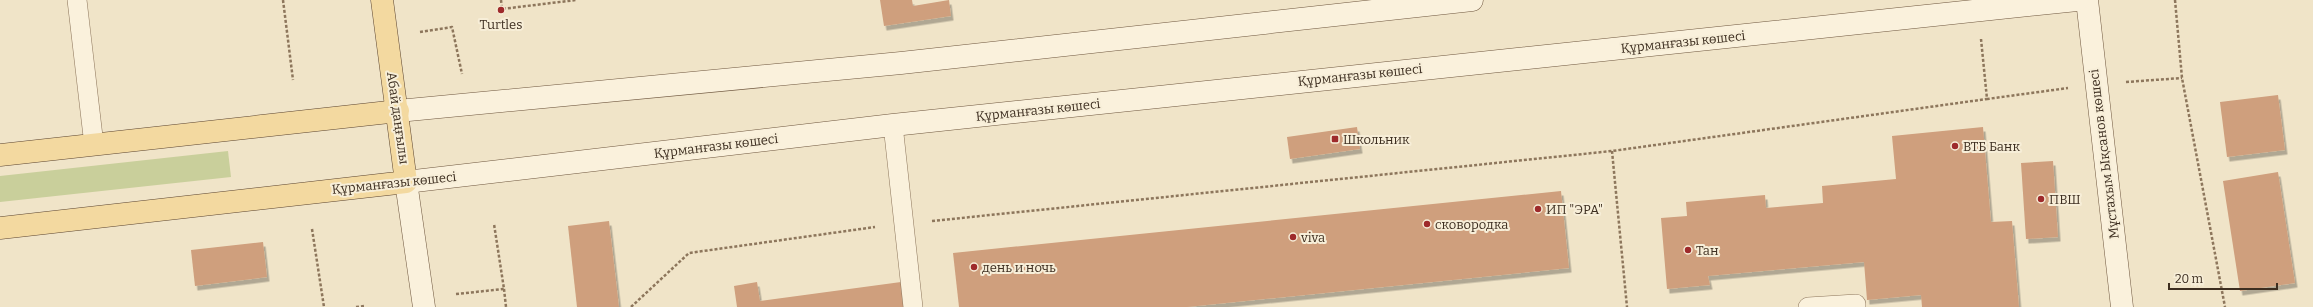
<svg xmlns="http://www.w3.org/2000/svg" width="2313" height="307" font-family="Bitter,serif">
	<defs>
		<filter id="shadow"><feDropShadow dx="2.5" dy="4.5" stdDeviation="0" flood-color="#0004"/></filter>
	</defs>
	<rect width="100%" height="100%" fill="#f0e4c8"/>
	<!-- green -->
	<path fill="#c9cf9b" d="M228 151 231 177 0 202V176Z"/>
	<!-- building -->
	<g fill="#cf9f7d" filter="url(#shadow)">
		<path d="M880 0H912L913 6 949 0 951 16 884 26Z"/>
		<path d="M2278 95 2285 150 2227 157 2220 102Z"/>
		<path d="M1357 127 1360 149 1290 159 1287 137Z"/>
		<path d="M1983 127 1991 222 2012 221 2019 307H1922L1921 295 1867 300 1864 262 1708 276 1710 285 1667 289 1661 218 1687 216 1686 202 1765 195 1766 208 1823 203 1822 186 1896 179 1892 136Z"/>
		<path d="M2053 161 2058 237 2026 239 2021 163Z"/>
		<path d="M2278 172 2295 283 2240 291 2223 181Z"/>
		<path d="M1561 191 1569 268 1187 307H959L953 253Z"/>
		<path d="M609 221 619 307H577L568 226Z"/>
		<path d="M263 242 267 277 195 286 191 250Z"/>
		<path d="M757 282 760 301 901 282 905 307H737L734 286Z"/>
	</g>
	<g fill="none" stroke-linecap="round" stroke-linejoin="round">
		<defs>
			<g id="lane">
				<path d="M77 0 94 145"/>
				<path d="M893 125 913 307"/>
				<path d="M1808 307 1856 304V307"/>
			</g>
			<g id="secondary">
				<path d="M2087 0 2122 307"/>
				<path d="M398 111 901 63 1472 0"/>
				<path d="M424 307 406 182 893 125 2077 0"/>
			</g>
			<g id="primary">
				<path d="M0 155 398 111"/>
				<path d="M0 228 406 182 382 0"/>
			</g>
		</defs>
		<!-- lane casing -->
		<use href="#lane" stroke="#8d765c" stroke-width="20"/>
		<!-- secondary casing -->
		<use href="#secondary" stroke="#6f573f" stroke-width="23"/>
		<!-- primary casing -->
		<use href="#primary" stroke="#5b4430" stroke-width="23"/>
		<!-- path -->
		<g stroke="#8d765c" stroke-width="2.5" stroke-dasharray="3 2" stroke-linecap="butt">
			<path d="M283 0 293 80"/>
			<path d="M501 0 502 9 576 0"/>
			<path d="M2175 0 2182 78 2225 307"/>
			<path d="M420 32 452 27 462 74"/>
			<path d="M1981 39 1987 99 2068 88"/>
			<path d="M2126 82 2182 78"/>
			<path d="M1612 151 1627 307"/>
			<path d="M932 221 1612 151 1987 99"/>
			<path d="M312 229 324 307"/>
			<path d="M504 289 506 307"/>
			<path d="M456 294 504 289 494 224"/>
			<path d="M356 307 365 306"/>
			<path d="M631 307 689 253 875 227"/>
		</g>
		<!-- lane -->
		<use href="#lane" stroke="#faf1dc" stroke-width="19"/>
		<!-- secondary -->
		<use href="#secondary" stroke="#faf1dc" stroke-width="22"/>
		<!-- primary -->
		<use href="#primary" stroke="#f3d9a0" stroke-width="22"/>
	</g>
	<!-- markers -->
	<g fill="#9e2a2b" stroke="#f7eed8" stroke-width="1.5">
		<circle cx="501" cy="10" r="4"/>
		<rect x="1331" y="135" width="8" height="8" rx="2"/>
		<circle cx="1955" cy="146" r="4"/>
		<circle cx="2041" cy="199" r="4"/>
		<circle cx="1538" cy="209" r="4"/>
		<circle cx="1427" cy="224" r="4"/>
		<circle cx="1293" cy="237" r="4"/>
		<circle cx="1688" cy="250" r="4"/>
		<circle cx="974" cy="267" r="4"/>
	</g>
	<g text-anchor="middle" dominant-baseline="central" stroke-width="4" stroke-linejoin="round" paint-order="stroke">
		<!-- poi labels -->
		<g font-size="13" fill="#3d2e20" stroke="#f7eed8" text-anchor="start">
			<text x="501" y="24" text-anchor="middle">Turtles</text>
			<text x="1343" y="139">Школьник</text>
			<text x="1963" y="146">ВТБ Банк</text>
			<text x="2049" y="199">ПВШ</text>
			<text x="1546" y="209">ИП "ЭРА"</text>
			<text x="1435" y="224">сковородка</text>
			<text x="1301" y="237">viva</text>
			<text x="1696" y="250">Тан</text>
			<text x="982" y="267">день и ночь</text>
		</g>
		<!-- street labels -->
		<g font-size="13" fill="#3d2e20" stroke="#f7eed8">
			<text transform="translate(1683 42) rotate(-6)">Құрманғазы көшесі</text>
			<text transform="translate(1360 75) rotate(-6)">Құрманғазы көшесі</text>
			<text transform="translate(1038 110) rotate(-6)">Құрманғазы көшесі</text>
			<text transform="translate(398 118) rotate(82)">Абай даңғылы</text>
			<text transform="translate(716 146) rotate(-7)">Құрманғазы көшесі</text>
			<text transform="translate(2104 154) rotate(-97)">Мұстахым Ықсанов көшесі</text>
			<text transform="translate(394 183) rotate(-6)">Құрманғазы көшесі</text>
		</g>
	</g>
	<!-- scale -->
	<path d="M2169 283v6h108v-6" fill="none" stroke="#3d2e20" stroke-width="2"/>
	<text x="2175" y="283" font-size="12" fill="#3d2e20" stroke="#f7eed8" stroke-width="3" paint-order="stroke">20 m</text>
</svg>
